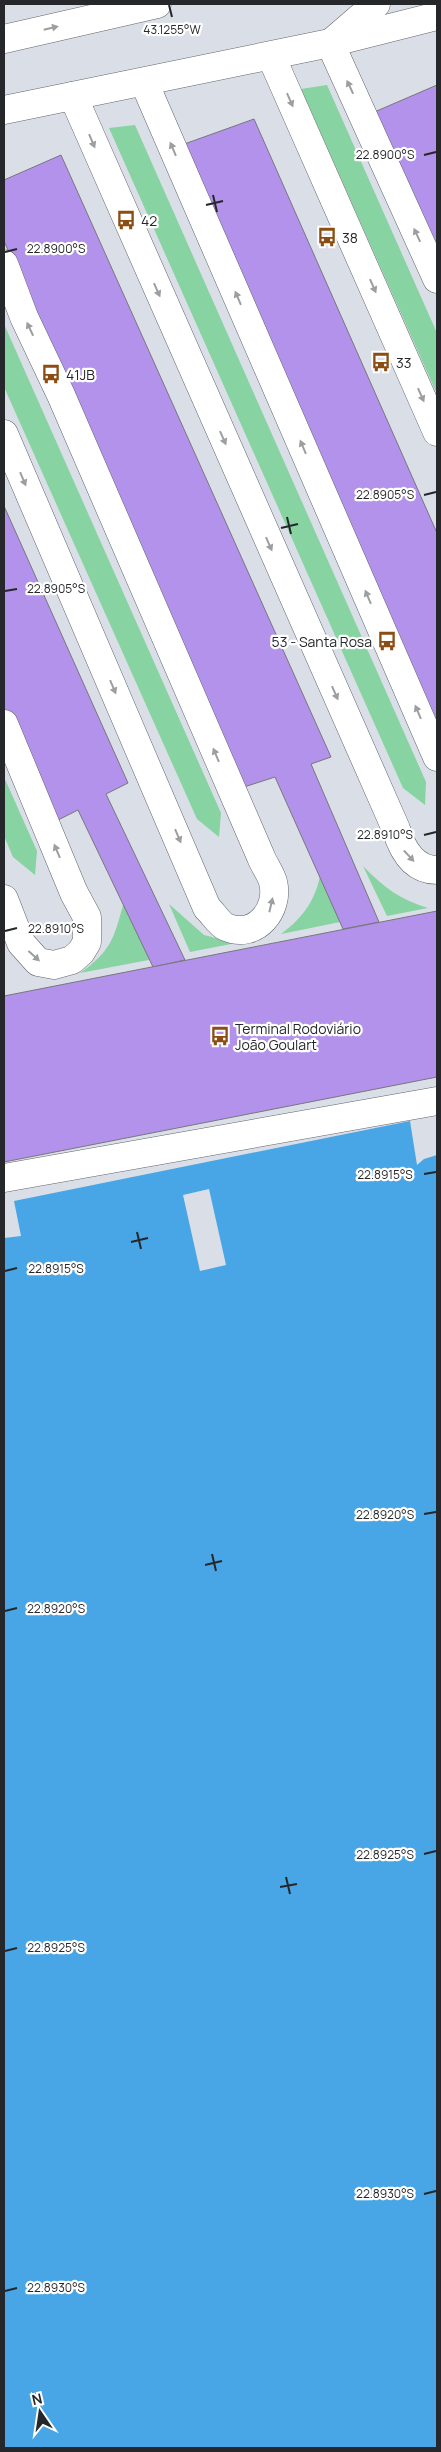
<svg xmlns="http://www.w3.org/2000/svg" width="441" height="2452" font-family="Manrope,sans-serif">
	<rect width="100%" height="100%" fill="#dadfe7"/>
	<!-- green -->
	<g fill="#87d3a1">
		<path d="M327 85 437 333V394L301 89Z"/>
		<path d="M135 125 426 782 425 805 403 788 109 128Z"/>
		<path d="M4 324 221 813 219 837 197 819 4 387Z"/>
		<path d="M4 777 37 851 35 875 13 857 4 836Z"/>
		<path d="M363 866C383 887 401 900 428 908L387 916Z"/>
		<path d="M321 870 350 920 281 934C304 917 317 898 321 870Z"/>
		<path d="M129 903 154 959 80 973C110 952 114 939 123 905Z"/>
		<path d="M169 904 204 935 236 943 190 952Z"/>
	</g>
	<!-- water -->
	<path fill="#48a6e6" d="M410 1121 417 1165 424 1159 437 1155V2448H4V1238L21 1236 14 1201Z"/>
	<!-- pier -->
	<path fill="#dadfe7" d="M209 1189 226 1265 200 1271 183 1195Z"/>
	<!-- building -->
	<g fill="#b392eb" stroke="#78767d">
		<path d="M437 85V259L372 113Z"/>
		<path d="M254 119 437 533V734L176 147Z"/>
		<path d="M61 155 331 757 311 764 379 922 343 929 275 777 244 787 4 241V180Z"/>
		<path d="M4 506 128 783 106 794 185 960 153 967 78 810 52 823 4 715Z"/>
		<path d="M437 911V1077L4 1162V996Z"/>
	</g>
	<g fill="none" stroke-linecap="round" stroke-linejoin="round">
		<defs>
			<g id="minor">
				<path d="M4 39 157 4"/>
				<path d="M333 41 376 4"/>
				<path d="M330 43 437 279"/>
				<path d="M271 56 437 432"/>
				<path d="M144 82 437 757"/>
				<path d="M73 96 396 829C402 849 413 870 437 870"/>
				<path d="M4 110 330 43 437 16"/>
				<path d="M4 264 24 317 61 395 261 857C264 865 271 874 273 882 280 909 256 940 226 927 219 924 213 913 207 908L4 434"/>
				<path d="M4 724 74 893 87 917V942L81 952 72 960 54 965 38 962 21 943 4 899"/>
				<path d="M4 1178 437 1101"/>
			</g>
		</defs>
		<!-- minor casing -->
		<use href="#minor" stroke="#61656c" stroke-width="29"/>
		<!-- minor -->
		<use href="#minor" stroke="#fff" stroke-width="28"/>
	</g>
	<!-- one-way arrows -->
	<defs><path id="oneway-solid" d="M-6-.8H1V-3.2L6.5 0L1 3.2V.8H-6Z" transform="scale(1.25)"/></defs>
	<g fill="#9d9e9f">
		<use href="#oneway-solid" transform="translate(51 28) rotate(-13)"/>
		<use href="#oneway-solid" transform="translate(350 87) rotate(-115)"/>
		<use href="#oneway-solid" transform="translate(290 100) rotate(66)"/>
		<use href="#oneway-solid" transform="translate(92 141) rotate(67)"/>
		<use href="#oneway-solid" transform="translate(173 149) rotate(-113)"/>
		<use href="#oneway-solid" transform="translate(417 235) rotate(-115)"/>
		<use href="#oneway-solid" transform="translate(373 286) rotate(66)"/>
		<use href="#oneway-solid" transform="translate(157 290) rotate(66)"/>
		<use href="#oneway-solid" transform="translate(238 298) rotate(-113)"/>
		<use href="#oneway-solid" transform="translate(30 329) rotate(-115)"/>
		<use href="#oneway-solid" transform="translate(421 395) rotate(66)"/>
		<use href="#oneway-solid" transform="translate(223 438) rotate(66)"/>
		<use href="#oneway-solid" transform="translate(303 447) rotate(-113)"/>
		<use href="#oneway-solid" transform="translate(23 479) rotate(67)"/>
		<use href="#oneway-solid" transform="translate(269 544) rotate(66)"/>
		<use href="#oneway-solid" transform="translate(368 597) rotate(-113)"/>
		<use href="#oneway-solid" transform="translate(113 687) rotate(67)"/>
		<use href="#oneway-solid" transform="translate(335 693) rotate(66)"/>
		<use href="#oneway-solid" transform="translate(418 712) rotate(-113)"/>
		<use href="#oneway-solid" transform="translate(216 755) rotate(-113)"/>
		<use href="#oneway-solid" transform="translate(178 836) rotate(67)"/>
		<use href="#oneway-solid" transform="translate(57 851) rotate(-113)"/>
		<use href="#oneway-solid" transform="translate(409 856) rotate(47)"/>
		<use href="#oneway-solid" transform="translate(271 905) rotate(-77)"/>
		<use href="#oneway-solid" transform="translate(34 956) rotate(42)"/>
	</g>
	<!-- ticks -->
	<path fill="none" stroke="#26272a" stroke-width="2" d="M169 5 172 17M424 155 436 152M213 195 217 212M206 205 223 201M5 252 17 249M424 495 436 492M287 517 291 534M281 528 298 524M5 591 17 589M424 835 436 832M5 931 17 928M424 1174 436 1172M137 1232 141 1249M131 1242 148 1238M5 1271 17 1268M424 1514 436 1512M212 1554 216 1571M205 1565 222 1561M5 1611 17 1608M424 1854 436 1851M286 1877 290 1894M280 1887 297 1884M5 1951 17 1948M424 2194 436 2191M5 2291 17 2288"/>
	<!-- icons -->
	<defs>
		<symbol id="bus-bare" viewBox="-9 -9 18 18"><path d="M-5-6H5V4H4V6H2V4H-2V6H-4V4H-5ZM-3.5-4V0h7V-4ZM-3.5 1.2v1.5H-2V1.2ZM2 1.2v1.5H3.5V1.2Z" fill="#8c4d13" stroke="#fff" stroke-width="2.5" paint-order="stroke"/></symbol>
	</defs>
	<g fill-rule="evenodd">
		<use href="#bus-bare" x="112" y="206" width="28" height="28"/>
		<use href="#bus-bare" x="313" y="223" width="28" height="28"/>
		<use href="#bus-bare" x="367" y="348" width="28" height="28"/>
		<use href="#bus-bare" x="37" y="360" width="28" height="28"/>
		<use href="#bus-bare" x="373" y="627" width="28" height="28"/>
		<use href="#bus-bare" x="206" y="1022" width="28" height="28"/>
	</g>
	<g text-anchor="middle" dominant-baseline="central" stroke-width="4.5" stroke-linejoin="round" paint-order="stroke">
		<!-- poi labels -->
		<g font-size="14" fill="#26272a" stroke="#fff" text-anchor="start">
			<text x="141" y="220">42</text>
			<text x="342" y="237">38</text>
			<text x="396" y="362">33</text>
			<text x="66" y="374">41JB</text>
			<text x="372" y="641" text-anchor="end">53 - Santa Rosa</text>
			<text x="235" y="1028">Terminal Rodoviário<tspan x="235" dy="16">João Goulart</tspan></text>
		</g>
	</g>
	<g font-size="12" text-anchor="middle" fill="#26272a" stroke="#fff" stroke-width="4.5" stroke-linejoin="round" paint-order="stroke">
		<text x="172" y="34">43.1255°W</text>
		<text x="385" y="159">22.8900°S</text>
		<text x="56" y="253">22.8900°S</text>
		<text x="385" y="499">22.8905°S</text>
		<text x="56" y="593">22.8905°S</text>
		<text x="385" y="839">22.8910°S</text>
		<text x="56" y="933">22.8910°S</text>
		<text x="385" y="1179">22.8915°S</text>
		<text x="56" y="1273">22.8915°S</text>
		<text x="385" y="1519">22.8920°S</text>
		<text x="56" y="1613">22.8920°S</text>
		<text x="385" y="1859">22.8925°S</text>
		<text x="56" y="1952">22.8925°S</text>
		<text x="385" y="2198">22.8930°S</text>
		<text x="56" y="2292">22.8930°S</text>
	</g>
	<!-- border -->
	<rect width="441" height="2452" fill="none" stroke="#26272a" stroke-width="10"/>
	<!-- north arrow -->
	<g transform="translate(40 2412) rotate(347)" stroke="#ffffff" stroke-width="4" paint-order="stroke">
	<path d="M0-4L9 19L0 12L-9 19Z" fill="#26272a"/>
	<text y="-8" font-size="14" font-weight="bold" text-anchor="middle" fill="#26272a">N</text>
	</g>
</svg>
